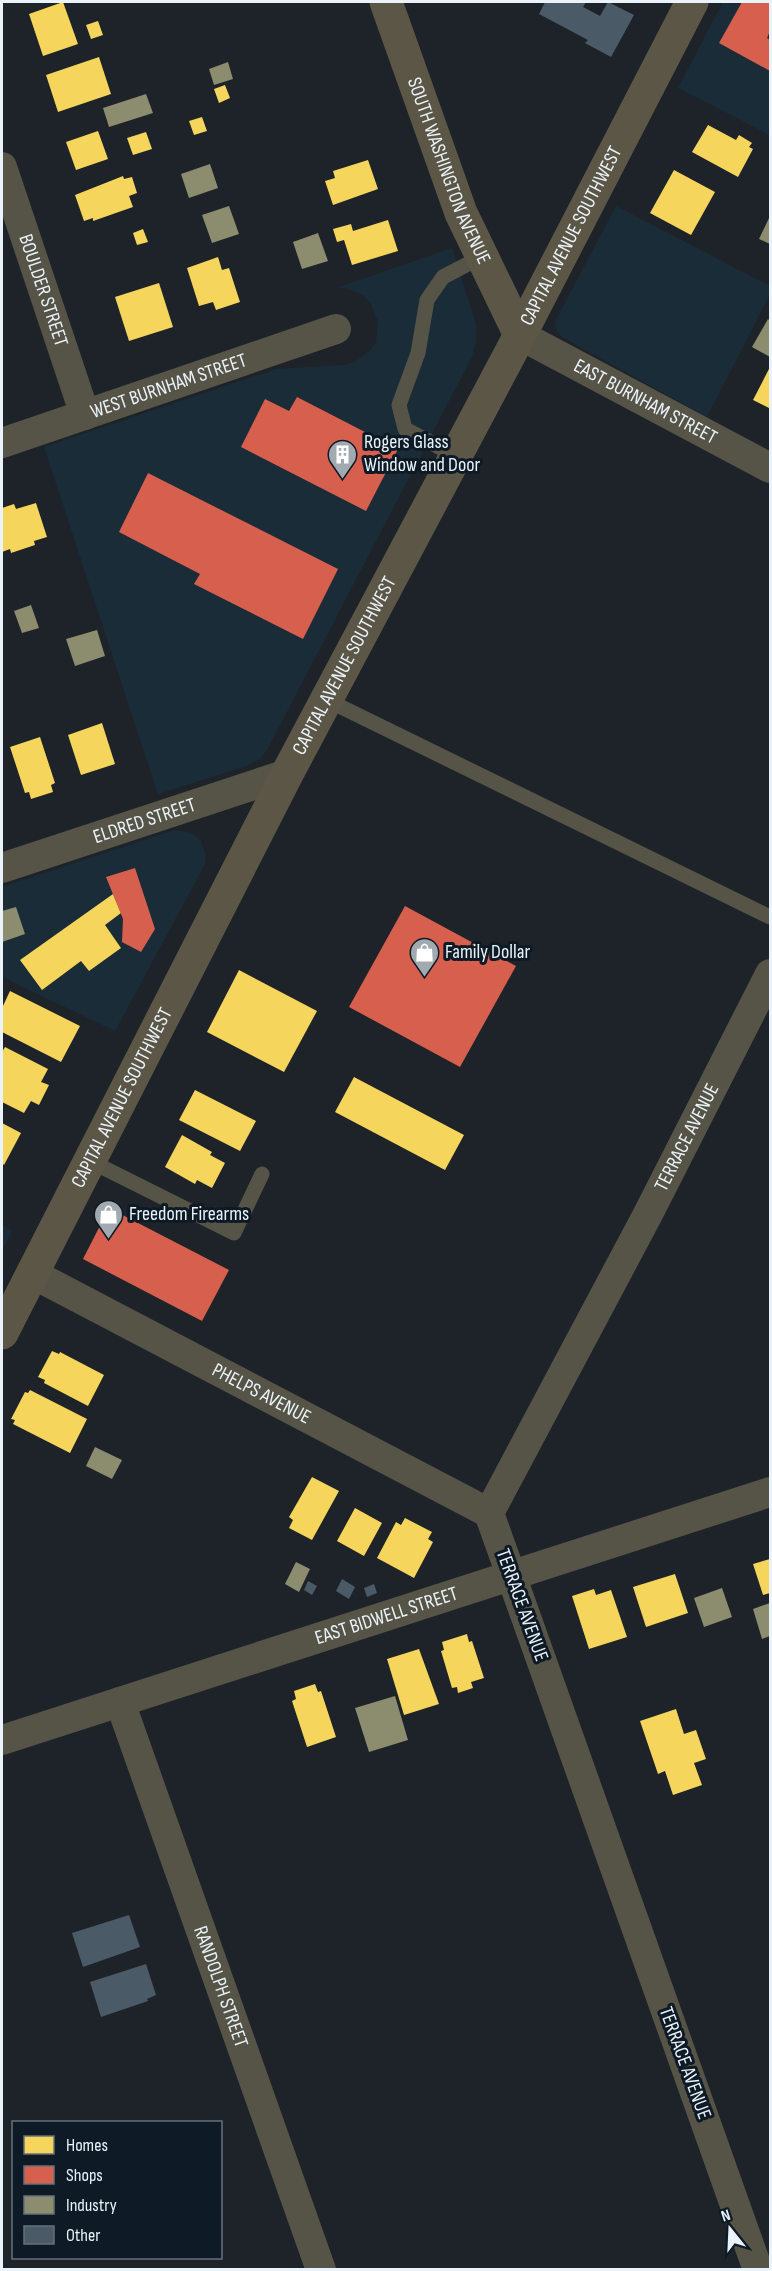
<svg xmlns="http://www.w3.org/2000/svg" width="772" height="2271" font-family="'Sofia Sans Condensed',sans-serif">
	<rect width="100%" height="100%" fill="#1d2329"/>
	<!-- built -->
	<g fill="#1b2c39">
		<path d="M723 2H770V135L678 88Z"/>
		<path d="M616 206 770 286V294L707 417 562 337 557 331 555 322 557 318Z"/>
		<path d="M452 248 476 324V342L472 357 268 748 260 759 246 766 158 794 44 447 276 369 345 365 354 362 370 351 376 342 378 322 371 304 364 296 346 288H336Z"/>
		<path d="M175 830 192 833 201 841 206 855 205 864 115 1031 4 978 2 971V887Z"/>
		<path d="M2 1225 12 1231 2 1251Z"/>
	</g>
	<!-- homes -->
	<g fill="#f6d55c">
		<path d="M63 2 78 44 43 56 29 14Z"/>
		<path d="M98 21 103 35 91 39 86 25Z"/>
		<path d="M99 57 111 94 58 112 46 75Z"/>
		<path d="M225 85 230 98 219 103 214 89Z"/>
		<path d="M202 117 207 131 194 135 189 121Z"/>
		<path d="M708 125 736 140 739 135 752 143 749 147 753 149 738 177 692 152Z"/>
		<path d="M98 131 108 159 76 170 66 142Z"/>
		<path d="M146 132 152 149 133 155 127 138Z"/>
		<path d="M368 160 378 189 333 205 325 181 335 178 333 171Z"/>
		<path d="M674 170 715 192 691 235 650 213Z"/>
		<path d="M123 176 124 179 132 177 137 193 129 196 133 207 93 221V218L84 221 75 195Z"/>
		<path d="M388 220 398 251 352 265 344 240 337 242 333 229 351 224 353 231Z"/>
		<path d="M143 229 148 242 137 245 133 233Z"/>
		<path d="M218 257 222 270 229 268 240 302 216 310 213 302 199 306 187 268Z"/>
		<path d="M159 283 173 327 129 341 115 297Z"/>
		<path d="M770 367V407L769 408 753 400Z"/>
		<path d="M36 503 47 537 34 541 35 545 11 553 10 549 2 552V514H3L2 508 14 504 16 509Z"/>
		<path d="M102 723 115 764 81 775 68 735Z"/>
		<path d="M40 737 55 783 51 785 53 792 31 799 29 792 25 793 10 747Z"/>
		<path d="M113 894 121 913 105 925 121 948 89 971 81 961 42 990 20 960Z"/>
		<path d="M239 970 317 1011 284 1072 207 1032Z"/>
		<path d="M10 991 80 1026 61 1062 2 1032V1008Z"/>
		<path d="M5 1047 48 1069 41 1082 49 1085 39 1105 31 1101 24 1113 2 1102V1052Z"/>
		<path d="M354 1077 464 1135 445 1170 335 1112Z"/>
		<path d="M195 1090 256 1121 240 1151 179 1120Z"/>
		<path d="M2 1123 21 1133 4 1165 2 1163Z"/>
		<path d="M182 1135 212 1152 210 1155 225 1163 212 1188 197 1180 195 1184 165 1167Z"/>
		<path d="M52 1351 59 1354 60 1352 104 1375 88 1406 44 1383 45 1380 38 1377Z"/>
		<path d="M30 1390 87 1419 70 1453 13 1424 15 1420 11 1419 25 1392 28 1393Z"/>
		<path d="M312 1477 339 1491 312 1540 289 1528 293 1520 289 1517Z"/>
		<path d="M355 1508 382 1523 364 1556 337 1541Z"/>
		<path d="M405 1518 432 1532 428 1539 433 1542 414 1578 377 1558 396 1522 401 1525Z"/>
		<path d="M770 1559V1593L763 1595 753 1564Z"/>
		<path d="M675 1574 688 1613 646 1627 633 1587Z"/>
		<path d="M594 1589 596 1595 611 1590 627 1637 589 1649 572 1596Z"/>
		<path d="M467 1634 469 1642 472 1641 484 1678 471 1682 473 1688 458 1693 457 1687 452 1688 441 1651 444 1650 442 1642Z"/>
		<path d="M419 1649 439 1704 404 1715 387 1659Z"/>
		<path d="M315 1684 318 1692 321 1691 336 1737 307 1747 292 1701 296 1699 294 1691Z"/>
		<path d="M676 1709 684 1734 696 1730 706 1759 694 1763 702 1785 673 1795 665 1771 658 1774 640 1721Z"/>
	</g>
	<!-- shops -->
	<g fill="#d6604d">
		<path d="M742 2H770V31L767 38 770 40V71L719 43Z"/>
		<path d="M297 397 398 449 366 511 241 447 265 399 289 411Z"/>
		<path d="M148 473 338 569 303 639 194 584 200 574 119 532Z"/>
		<path d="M135 868 155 929 141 952 122 942 123 919 106 877Z"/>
		<path d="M405 906 516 966 460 1067 349 1007Z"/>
		<path d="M109 1208 229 1270 202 1321 83 1259Z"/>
	</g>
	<!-- industry -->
	<g fill="#8c8c6e">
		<path d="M228 62 233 79 214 85 209 69Z"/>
		<path d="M146 94 153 113 109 127 103 108Z"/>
		<path d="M210 164 218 188 189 198 181 174Z"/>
		<path d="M229 206 239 234 212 243 202 215Z"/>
		<path d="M770 216V244L759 239Z"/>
		<path d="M318 233 328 261 302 269 293 242Z"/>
		<path d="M768 319 770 321V357L752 347Z"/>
		<path d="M31 605 39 628 22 633 14 611Z"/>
		<path d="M97 630 105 656 75 666 66 639Z"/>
		<path d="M16 907 25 934 2 942V911Z"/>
		<path d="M95 1447 122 1460 112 1479 86 1466Z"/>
		<path d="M296 1562 310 1569 299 1592 285 1584Z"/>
		<path d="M722 1588 732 1617 704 1627 694 1598Z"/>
		<path d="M770 1603V1636L762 1639 753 1609Z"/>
		<path d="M395 1696 408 1740 369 1752 355 1708Z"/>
	</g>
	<!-- building -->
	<g fill="#4b5a67">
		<path d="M545 2H586L583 7 600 16 608 2 634 15 611 57 585 43 588 40 539 14Z"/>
		<path d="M342 1579 355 1587 349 1599 336 1591Z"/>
		<path d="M308 1581 317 1586 312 1595 304 1590Z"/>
		<path d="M374 1584 377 1593 367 1597 364 1588Z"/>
		<path d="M129 1915 140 1947 83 1967 72 1933Z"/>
		<path d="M146 1964 156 1995 147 1999 148 2001 101 2017 90 1982Z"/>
	</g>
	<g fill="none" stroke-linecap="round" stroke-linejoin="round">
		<!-- lane -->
		<g stroke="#565347" stroke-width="15">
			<path d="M456 456 405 429 399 405 418 353 427 300 443 277 481 257"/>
			<path d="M327 700 770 917"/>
			<path d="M90 1161 234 1233 262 1174"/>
		</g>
		<!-- street -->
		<g stroke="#565347" stroke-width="30">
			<path id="s1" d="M2 167 85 415"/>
			<path id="s2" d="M520 335 770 468"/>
			<path id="s3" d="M2 443 336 329"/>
			<path id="s4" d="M2 868 287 774"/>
			<path id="s5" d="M33 1274 489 1513"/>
			<path id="s6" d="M120 1702 321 2270"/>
			<path id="s7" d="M2 1740 770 1492"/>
			<path id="s8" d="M758 2270 489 1513 648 1214 770 974"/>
		</g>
		<!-- secondary -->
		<g stroke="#5c5646" stroke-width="33">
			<path id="s9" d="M386 2 461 213 520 335"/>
			<path id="s10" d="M2 1333 287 774 520 335 692 2"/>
		</g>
	</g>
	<!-- icons -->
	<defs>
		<symbol id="building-pin" viewBox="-11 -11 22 30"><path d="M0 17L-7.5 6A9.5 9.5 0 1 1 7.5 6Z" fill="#a2aab1" stroke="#0e1a25"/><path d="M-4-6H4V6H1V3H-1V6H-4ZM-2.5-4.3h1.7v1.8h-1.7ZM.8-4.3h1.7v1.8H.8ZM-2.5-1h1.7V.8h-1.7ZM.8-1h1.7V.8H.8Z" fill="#fff"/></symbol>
		<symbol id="shop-pin" viewBox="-11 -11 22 30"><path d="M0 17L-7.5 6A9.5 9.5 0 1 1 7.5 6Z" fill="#a2aab1" stroke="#0e1a25"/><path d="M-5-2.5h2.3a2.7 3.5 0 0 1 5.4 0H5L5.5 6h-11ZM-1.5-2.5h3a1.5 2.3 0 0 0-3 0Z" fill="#fff"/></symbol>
	</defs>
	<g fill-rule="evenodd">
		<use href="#building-pin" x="326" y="438" width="33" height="45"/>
		<use href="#shop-pin" x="408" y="936" width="33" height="45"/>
		<use href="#shop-pin" x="92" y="1198" width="33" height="45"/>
	</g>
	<g text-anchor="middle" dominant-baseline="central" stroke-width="6" stroke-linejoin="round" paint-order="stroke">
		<!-- street labels -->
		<g font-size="20" fill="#eaf3fa" stroke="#0e1a25">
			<text stroke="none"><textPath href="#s9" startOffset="180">SOUTH WASHINGTON AVENUE</textPath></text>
			<text stroke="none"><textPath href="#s10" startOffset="1236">CAPITAL AVENUE SOUTHWEST</textPath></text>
			<text stroke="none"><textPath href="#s1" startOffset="130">BOULDER STREET</textPath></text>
			<text stroke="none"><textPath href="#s3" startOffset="176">WEST BURNHAM STREET</textPath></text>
			<text stroke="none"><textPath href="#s2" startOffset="142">EAST BURNHAM STREET</textPath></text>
			<text stroke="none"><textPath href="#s10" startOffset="750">CAPITAL AVENUE SOUTHWEST</textPath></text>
			<text stroke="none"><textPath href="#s4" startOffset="150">ELDRED STREET</textPath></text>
			<text stroke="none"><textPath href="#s10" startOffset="264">CAPITAL AVENUE SOUTHWEST</textPath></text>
			<text stroke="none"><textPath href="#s8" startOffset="1228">TERRACE AVENUE</textPath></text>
			<text stroke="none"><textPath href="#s5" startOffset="258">PHELPS AVENUE</textPath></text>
			<text transform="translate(522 1605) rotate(70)">TERRACE AVENUE</text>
			<text stroke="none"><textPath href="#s7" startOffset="404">EAST BIDWELL STREET</textPath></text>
			<text stroke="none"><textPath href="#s6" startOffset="302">RANDOLPH STREET</textPath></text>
			<text transform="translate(685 2063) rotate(70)">TERRACE AVENUE</text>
		</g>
		<!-- poi labels -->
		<g font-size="20" fill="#eaf3fa" stroke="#0e1a25" text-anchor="start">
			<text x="364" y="442">Rogers Glass<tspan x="364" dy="23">Window and Door</tspan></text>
			<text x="445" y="952">Family Dollar</text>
			<text x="129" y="1214">Freedom Firearms</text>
		</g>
	</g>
	<!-- border -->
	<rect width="772" height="2271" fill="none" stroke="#eaf3fa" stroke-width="6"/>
	<!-- legend -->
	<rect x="12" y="2121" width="210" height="138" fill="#0e1a25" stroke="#66717a" stroke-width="1.5"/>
	<rect x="24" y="2136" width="30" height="18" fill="#f6d55c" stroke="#66717a" stroke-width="1.5"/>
	<text x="66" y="2151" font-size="18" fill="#eaf3fa">Homes</text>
	<rect x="24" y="2166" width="30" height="18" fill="#d6604d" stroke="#66717a" stroke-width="1.5"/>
	<text x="66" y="2181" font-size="18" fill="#eaf3fa">Shops</text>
	<rect x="24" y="2196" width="30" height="18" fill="#8c8c6e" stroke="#66717a" stroke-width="1.5"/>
	<text x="66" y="2211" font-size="18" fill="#eaf3fa">Industry</text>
	<rect x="24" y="2226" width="30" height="18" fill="#4b5a67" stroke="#66717a" stroke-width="1.5"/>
	<text x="66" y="2241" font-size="18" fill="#eaf3fa">Other</text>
	<!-- north arrow -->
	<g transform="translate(730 2229) rotate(342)" stroke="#0e1a25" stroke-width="4.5" paint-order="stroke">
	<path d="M0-4.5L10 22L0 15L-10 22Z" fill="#eaf3fa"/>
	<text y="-9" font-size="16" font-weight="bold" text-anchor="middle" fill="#eaf3fa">N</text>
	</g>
</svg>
